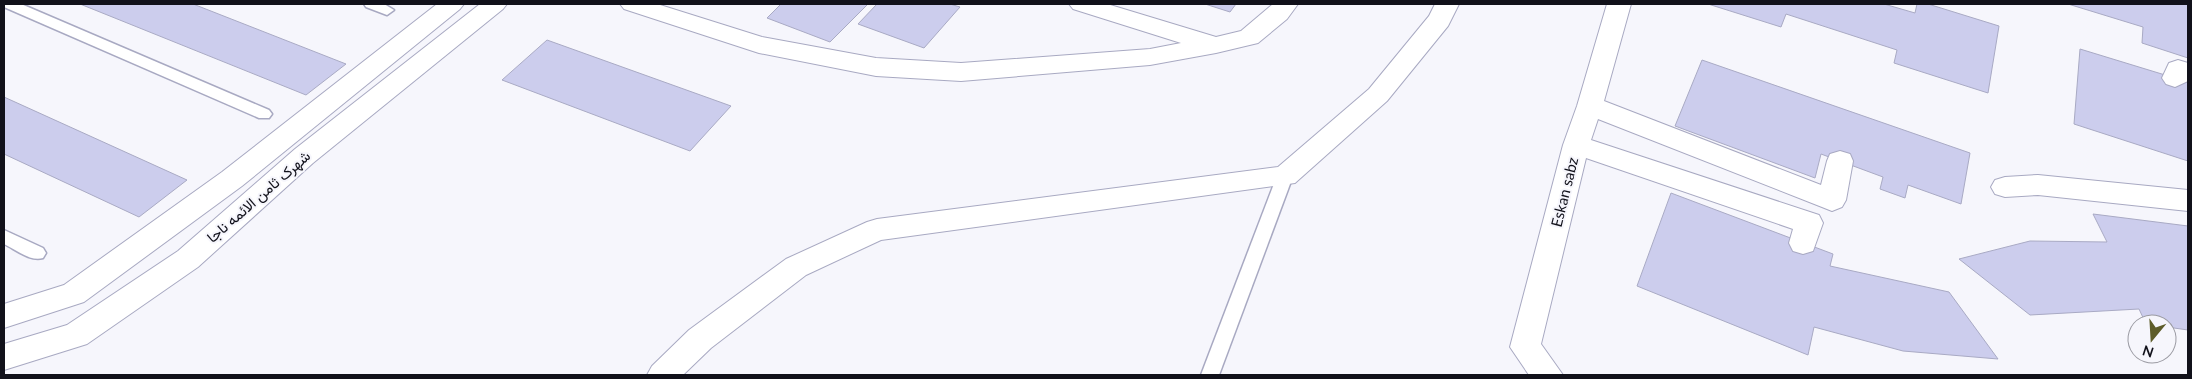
<svg xmlns="http://www.w3.org/2000/svg" width="2192" height="379" font-family="Lato,Vazirmatn,sans-serif">
	<rect width="100%" height="100%" fill="#f6f6fc"/>
	<!-- building -->
	<g fill="#cccded" stroke="#a9aac4">
		<path d="M80 4H193L346 64 306 95Z"/>
		<path d="M781 4H868L830 42 767 18Z"/>
		<path d="M877 4H950L960 7 924 48 858 24Z"/>
		<path d="M1205 4H1236L1230 12Z"/>
		<path d="M1708 4H1884L1915 13 1917 4H1928L1999 26 1988 93 1894 63 1897 50 1786 14 1781 27Z"/>
		<path d="M2068 4H2188V58L2142 43 2143 27Z"/>
		<path d="M547 40 731 106 690 151 502 80Z"/>
		<path d="M2080 49 2188 82V161L2074 124Z"/>
		<path d="M1702 60 1970 153 1961 204 1908 185 1905 198 1880 189 1883 177 1821 154 1815 178 1675 126Z"/>
		<path d="M4 97 187 180 139 217 4 154Z"/>
		<path d="M1671 193 1833 254 1830 266 1949 292 1998 359 1903 351 1814 327 1808 355 1637 286Z"/>
		<path d="M2093 214 2188 226V330L2167 327V324H2146L2139 309 2030 315 1959 259 2030 241 2107 242Z"/>
	</g>
	<g fill="none" stroke-linecap="round" stroke-linejoin="round">
		<defs>
			<g id="lane">
				<path d="M4 4H21L269 110 272 114 269 118H259L4 7Z"/>
				<path d="M364 4H384L394 10 387 15 366 7Z"/>
				<path d="M1285 170 1291 172 1293 176 1219 375H1201L1277 176 1279 172Z"/>
				<path d="M4 230 43 248 46 253 43 258C30 262 15 249 4 244Z"/>
			</g>
			<g id="street">
				<path d="M437 4H464L460 9 242 186 84 302 4 328V304L64 285 222 172Z"/>
				<path d="M480 4H507L503 9 313 163 198 267 87 344 4 370V344L67 325 178 251 295 149Z"/>
				<path d="M620 4H657L762 37 876 58 961 63 1150 49 1181 43 1073 9 1069 4H1107L1216 37 1241 31 1273 4H1298L1287 19 1258 43 1216 53 1150 65 961 81 876 76 759 53 624 9Z"/>
				<path d="M1435 4H1459L1448 26 1387 101 1295 183 881 240 806 275 711 348 683 375H647L652 366 689 330 786 259 867 222 877 219 1278 167 1369 89 1429 16Z"/>
				<path d="M1607 4H1631L1604 101 1821 185 1827 161 1830 154 1840 151 1850 154 1853 161 1846 200 1842 207 1832 211 1822 207 1598 119 1591 140 1819 215 1823 223 1813 251 1803 254 1793 251 1789 243 1793 229 1586 158 1541 344 1563 375H1529L1510 347 1563 145 1577 106Z"/>
				<path d="M2178 60 2188 63V81L2175 87 2166 84 2162 78 2169 63Z"/>
				<path d="M2038 175 2188 190V211L2038 195 2005 197 1995 194 1991 187 1995 180 2005 177Z"/>
			</g>
		</defs>
		<!-- lane casing -->
		<use href="#lane" stroke="#a8a9c2" stroke-width="3"/>
		<!-- street casing -->
		<use href="#street" stroke="#a8a9c2" stroke-width="2"/>
		<!-- lane -->
		<use href="#lane" fill="#fff" fill-rule="evenodd"/>
		<!-- street -->
		<use href="#street" fill="#fff" fill-rule="evenodd"/>
	</g>
	<g text-anchor="middle" dominant-baseline="central" stroke-width="4" stroke-linejoin="round" paint-order="stroke">
		<!-- street labels -->
		<g font-size="15" fill="#11111a" stroke="#f6f6fc">
			<text transform="translate(1564 192) rotate(-76)">Eskan sabz</text>
			<text transform="translate(258 196) rotate(-41)">شهرک ثامن الائمه ناجا</text>
		</g>
	</g>
	<!-- border -->
	<rect width="2192" height="379" fill="none" stroke="#11111a" stroke-width="10"/>
	<!-- north arrow -->
	<g transform="translate(2152 339) rotate(198)"><circle r="24" fill="#f6f6fc" stroke="#9a9aa2"/>
	<path d="M0-4L9 19L0 12L-9 19Z" fill="#5d5c29"/>
	<text y="-8" font-size="14" font-weight="bold" text-anchor="middle" fill="#11111a">N</text>
	</g>
</svg>
